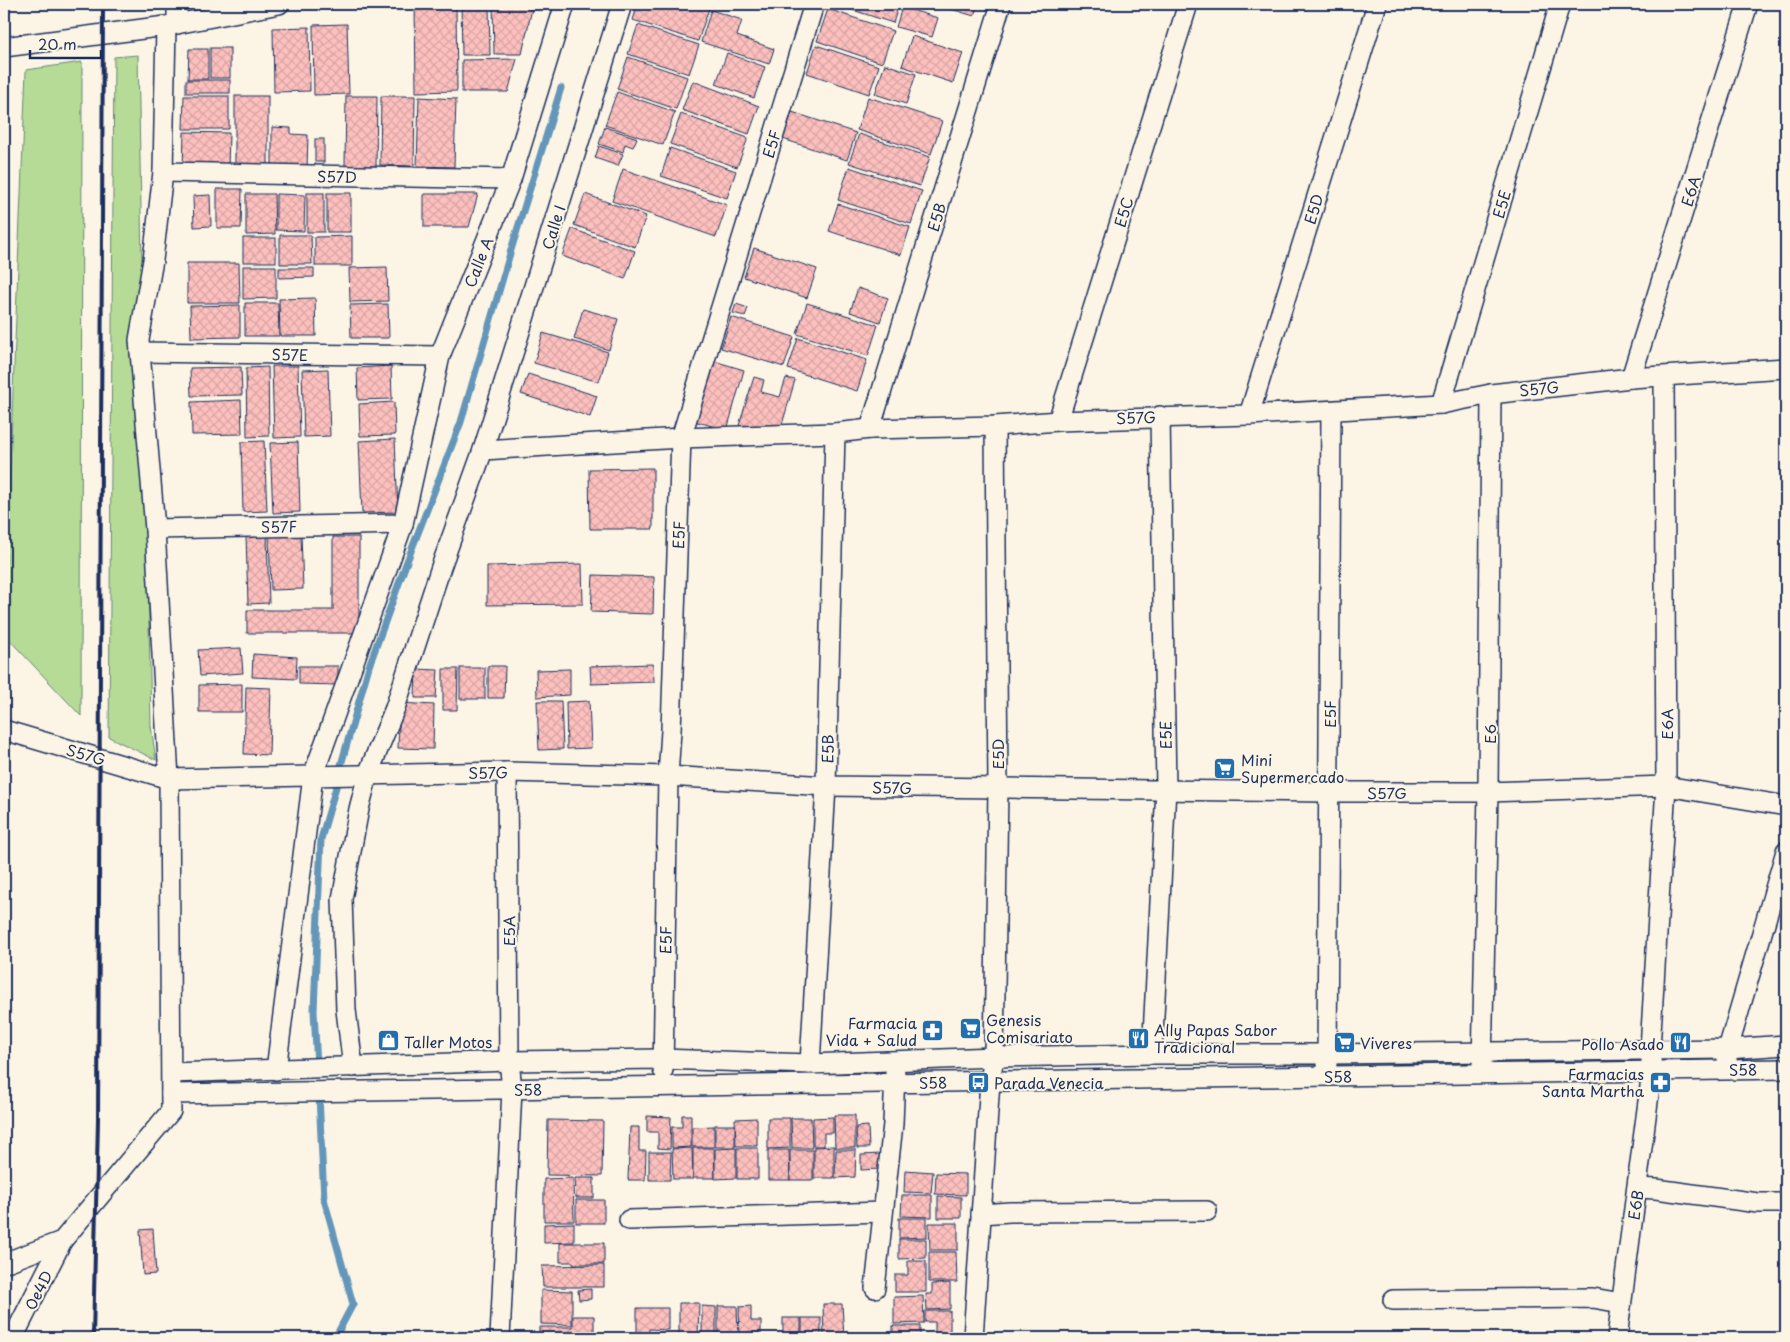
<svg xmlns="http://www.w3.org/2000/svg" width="1790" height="1342" font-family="'Playpen Sans',sans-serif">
	<defs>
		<pattern id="building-cross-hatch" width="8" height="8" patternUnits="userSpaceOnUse" patternTransform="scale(1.25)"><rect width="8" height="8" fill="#fdc0bd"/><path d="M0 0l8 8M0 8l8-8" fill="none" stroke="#d8a5a5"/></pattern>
	</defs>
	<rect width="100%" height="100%" fill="#fcf5e5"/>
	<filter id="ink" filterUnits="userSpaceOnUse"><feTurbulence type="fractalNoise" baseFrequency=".02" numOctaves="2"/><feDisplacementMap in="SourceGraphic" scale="10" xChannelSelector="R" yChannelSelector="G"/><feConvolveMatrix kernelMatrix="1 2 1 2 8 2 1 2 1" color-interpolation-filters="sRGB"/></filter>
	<g filter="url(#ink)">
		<!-- park -->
		<g fill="#b6db96" stroke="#68857a">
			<path d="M138 55 151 726 156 760 109 737 114 57Z"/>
			<path d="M82 62 81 716 4 634V614L26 70Z"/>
		</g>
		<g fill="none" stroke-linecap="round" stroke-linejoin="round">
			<!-- stream -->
			<g stroke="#6396b9" stroke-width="7">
				<path d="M341 765 369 666 406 564 461 422 511 250 561 88"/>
				<path d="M317 1066 314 1011 321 839 336 787"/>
				<path d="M319 1096 324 1199 353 1304 335 1338"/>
			</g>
		</g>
		<!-- building -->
		<g fill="url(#building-cross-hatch)" stroke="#1b2f5e">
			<path d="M415 4H456L457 91 416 92Z"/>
			<path d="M461 4H489L490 55H462Z"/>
			<path d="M493 4H533L522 54H494Z"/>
			<path d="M638 4H695L709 8 698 41 633 20Z"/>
			<path d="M834 4H899L893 23Z"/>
			<path d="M935 4H978L974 16Z"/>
			<path d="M902 7 938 18 932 37 896 27Z"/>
			<path d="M828 9 893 31 882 63 817 41Z"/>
			<path d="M711 10 742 20 737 36 774 49 769 64 701 42Z"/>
			<path d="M347 24 349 94 314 95 313 25Z"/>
			<path d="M638 25 699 45 689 74 628 54Z"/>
			<path d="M309 27 310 91 274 92 273 28Z"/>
			<path d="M912 36 963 53 953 83 902 66Z"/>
			<path d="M816 45 879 66 869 94 807 73Z"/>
			<rect x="210" y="48" width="20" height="30"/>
			<path d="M189 49H208V79H188Z"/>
			<path d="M727 53 765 67 754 98 716 84Z"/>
			<path d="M628 57 687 77 676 109 617 89Z"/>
			<path d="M517 59 508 92H462V60Z"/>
			<path d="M885 64 916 74 906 104 875 94Z"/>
			<rect x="186" y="80" width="44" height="13"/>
			<path d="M693 81 759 106 749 134 682 110Z"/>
			<path d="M617 92 675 112 663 145 605 125Z"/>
			<path d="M184 96H229V129H183Z"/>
			<rect x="235" y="96" width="33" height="71"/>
			<path d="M346 96H377L376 166H345Z"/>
			<path d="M381 96H415L414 166 380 165Z"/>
			<path d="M419 97 456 99 454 167 417 166Z"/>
			<path d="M868 97 942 121 931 154 857 130Z"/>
			<path d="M792 112 856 133 847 160 783 139Z"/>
			<path d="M681 114 748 138 737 167 670 144Z"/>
			<path d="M272 127 291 128V134L308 135 307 168H272Z"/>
			<path d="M605 127 637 138 633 147 625 144 623 152 599 144Z"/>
			<path d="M184 132 229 133 228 169H183Z"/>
			<path d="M859 134 930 157 920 186 849 163Z"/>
			<rect x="315" y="139" width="9" height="23"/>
			<path d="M599 146 623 154 618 166 595 158Z"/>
			<path d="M670 148 736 171 727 198 661 176Z"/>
			<path d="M849 167 922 191 911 224 838 200Z"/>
			<path d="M623 169 727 205 716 237 612 201Z"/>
			<path d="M217 189H242L241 228H217Z"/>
			<rect x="307" y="193" width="17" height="39"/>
			<rect x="327" y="193" width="24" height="39"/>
			<path d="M246 194H274L275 234 246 235Z"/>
			<path d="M276 194 305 195 304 231 276 230Z"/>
			<path d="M424 194H478L469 227H424Z"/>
			<path d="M585 194 646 216 635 247 574 225Z"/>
			<path d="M210 195 211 226 194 227 193 196Z"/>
			<path d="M838 204 910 227 901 255 829 231Z"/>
			<path d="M572 229 635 251 625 279 562 256Z"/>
			<path d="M280 235H311L312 264H280Z"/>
			<path d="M352 236V266H315V237Z"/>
			<rect x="243" y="238" width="33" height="24"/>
			<path d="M754 248 817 269 807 298 744 277Z"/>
			<path d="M187 263H239L240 303H187Z"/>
			<path d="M243 266H276V298L243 299Z"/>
			<path d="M387 267 388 301 350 302 349 268Z"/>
			<path d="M279 268H314V277L279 278Z"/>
			<path d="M858 288 888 298 880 322 850 312Z"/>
			<path d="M315 298 316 336H280L279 299Z"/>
			<path d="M245 303H278L279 336H245Z"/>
			<path d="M807 303 878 325 868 356 797 334Z"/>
			<path d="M388 304 389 338H351L350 305Z"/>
			<path d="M736 304 748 308 745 316 733 313Z"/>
			<path d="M240 305V337L191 338 190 306Z"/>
			<path d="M583 309 618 319 609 350 574 339Z"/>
			<path d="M731 317 794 337 784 367 721 348Z"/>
			<path d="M543 333 608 352 599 382 534 363Z"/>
			<path d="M798 338 867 360 857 391 788 369Z"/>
			<path d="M711 360 744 370 727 430 694 421Z"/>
			<path d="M272 366H298L300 437 274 438Z"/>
			<path d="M391 366 392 399 358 400 357 368Z"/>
			<path d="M241 367 242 395 191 396 190 368Z"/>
			<path d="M268 367 269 436 247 437 246 368Z"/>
			<path d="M328 369 330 436 304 437 302 370Z"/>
			<path d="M528 374 597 396 590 417 521 394Z"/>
			<path d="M754 377 764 380 761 392 780 397 786 378 795 380 781 428 737 432Z"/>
			<path d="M241 400 242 434 192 435 191 402Z"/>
			<path d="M394 402 395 435 360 436 359 404Z"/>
			<path d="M395 439 398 512 362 513 359 441Z"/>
			<path d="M264 441 267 511 243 512 241 442Z"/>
			<path d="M298 442 300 512 273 513 270 443Z"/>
			<path d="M653 468V529H590L589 469Z"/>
			<path d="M246 535H267L269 603 248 604Z"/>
			<path d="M301 535 303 589 271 590 269 536Z"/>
			<path d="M333 537H359V633H247V610H333Z"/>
			<path d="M582 564 583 604 487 605V566Z"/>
			<path d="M593 575 654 577 653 614 591 612Z"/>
			<path d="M241 648 243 673 200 676 198 650Z"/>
			<path d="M253 654 297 657 296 679 252 677Z"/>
			<path d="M653 664 654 682 591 684 590 666Z"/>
			<path d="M299 666H338V685L299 684Z"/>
			<path d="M488 666H505L504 698H488Z"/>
			<rect x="460" y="668" width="25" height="31"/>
			<path d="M416 669 438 670 436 698H415Z"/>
			<path d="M443 669H458L457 710H443Z"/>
			<path d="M570 669V695L537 697 536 670Z"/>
			<path d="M242 684V712H199V685Z"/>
			<path d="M246 687 271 688 269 755 244 754Z"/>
			<path d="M537 701H561L563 749 539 750Z"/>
			<path d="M589 701 591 748 567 749 566 702Z"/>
			<path d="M400 703 434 705 433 749 398 748Z"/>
			<path d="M682 1115H691V1147L672 1148V1127H682Z"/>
			<path d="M834 1115H855V1148H835Z"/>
			<path d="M647 1116 671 1117 670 1149 658 1148V1132H647Z"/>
			<path d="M833 1117V1133H824V1146H813V1118Z"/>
			<path d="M757 1118V1146H736L735 1119Z"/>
			<path d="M768 1118H790V1148L768 1149Z"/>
			<path d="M791 1118H811L812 1148H792Z"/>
			<path d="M548 1120 603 1121 602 1176 547 1175Z"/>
			<rect x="715" y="1125" width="20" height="22"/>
			<path d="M714 1126V1147H692V1127Z"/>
			<path d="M868 1126 869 1148H857L856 1127Z"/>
			<path d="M630 1127H639V1151H646L645 1180H628Z"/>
			<path d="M834 1146V1178H814V1147Z"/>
			<path d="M692 1148 693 1179H673L672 1149Z"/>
			<path d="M693 1148H714L715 1178H693Z"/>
			<path d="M736 1148V1178L715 1179V1149Z"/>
			<rect x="737" y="1148" width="21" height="31"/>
			<path d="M768 1150H789L790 1180H768Z"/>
			<rect x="790" y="1150" width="23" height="30"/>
			<path d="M836 1150H856L855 1177 835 1178Z"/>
			<path d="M649 1152H671L670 1180H649Z"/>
			<path d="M880 1154V1169L861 1170V1155Z"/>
			<path d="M905 1170 933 1172 931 1193 904 1192Z"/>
			<path d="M936 1173 966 1174V1195L935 1194Z"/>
			<path d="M573 1178 574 1221H544V1179Z"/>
			<path d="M575 1178H594V1198H576Z"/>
			<path d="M902 1195H932V1217L901 1216Z"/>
			<path d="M938 1196 961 1197V1218H938Z"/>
			<rect x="576" y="1200" width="28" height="23"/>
			<path d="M899 1218H927V1237L899 1238Z"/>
			<path d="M574 1223V1242L544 1243V1224Z"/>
			<path d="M929 1223H958V1250H930Z"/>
			<path d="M153 1229 156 1274 143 1275 140 1230Z"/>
			<path d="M899 1239H926V1258L899 1259Z"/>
			<path d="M560 1243H604V1264H574L573 1262H560Z"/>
			<path d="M929 1252H956L957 1282H929Z"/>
			<path d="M908 1261H926V1292H895V1275H908Z"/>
			<path d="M604 1265V1287H543L542 1266Z"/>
			<path d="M950 1283V1309L927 1310 926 1294H932V1284Z"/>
			<path d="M591 1289V1299L579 1300 578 1290Z"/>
			<path d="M541 1290 572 1291V1325L541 1324Z"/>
			<path d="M923 1296 924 1323 894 1324V1297Z"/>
			<path d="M679 1303H699L698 1338H679Z"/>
			<path d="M823 1304H842L844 1338H824Z"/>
			<path d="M702 1306 716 1307V1338H702Z"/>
			<path d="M718 1306H737L738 1338H718Z"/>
			<path d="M751 1306V1321H761V1338H740L739 1307Z"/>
			<path d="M637 1308H668V1330L649 1329V1338H637Z"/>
			<path d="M925 1311H950V1336H935V1322H925Z"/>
			<path d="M573 1316H594V1338H539V1327H573Z"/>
			<rect x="783" y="1318" width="18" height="20"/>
			<rect x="802" y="1318" width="19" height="20"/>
			<rect x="893" y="1326" width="27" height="12"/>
		</g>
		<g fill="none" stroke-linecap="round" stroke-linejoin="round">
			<defs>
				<g id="minor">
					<path d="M177 4V24"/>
					<path d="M4 47 166 26 279 4"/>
					<path d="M163 172 511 179"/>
					<path d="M140 352 440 356"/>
					<path d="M1631 378 1748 4"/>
					<path d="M1441 404 1560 4"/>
					<path d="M1249 415 1377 4"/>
					<path d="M1058 421 1188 4"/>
					<path d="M870 429 1001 4"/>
					<path d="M483 450 681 438 835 433 870 429 995 426 1058 421 1249 415 1441 404 1491 394 1631 378 1786 368"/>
					<path d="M155 529 403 524"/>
					<path d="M4 730 169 779 507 772 668 776 826 786 1329 792H1488L1666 786 1786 806"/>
					<path d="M1152 1054 1166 789 1160 416"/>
					<path d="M1727 1059 1728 1049 1786 851"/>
					<path d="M810 1064 826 786 835 433"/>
					<path d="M1327 1065 1331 411"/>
					<path d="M1482 1065 1488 792 1491 394"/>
					<path d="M353 1067 346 1010 342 899 359 809 368 774 395 708 441 567 483 450 622 4"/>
					<path d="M276 1070 313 776 403 524 440 356 511 179 565 4"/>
					<path d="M663 1070 668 776 671 731 681 438 814 4"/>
					<path d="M172 1073 509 1061 662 1059 810 1064 994 1057 1152 1054H1327L1728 1049 1786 1045"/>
					<path d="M171 1094 1786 1069"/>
					<path d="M1637 1188 1656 1189 1758 1203H1786"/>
					<path d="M981 1214 1010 1212 1207 1211"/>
					<path d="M629 1220 883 1212"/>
					<path d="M4 1263 62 1241 171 1111 169 779 155 529 139 340 153 260 163 172 166 26"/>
					<path d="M875 1288 893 1124 895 1072"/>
					<path d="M1393 1300 1593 1298 1621 1303"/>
					<path d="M13 1338 62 1241"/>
					<path d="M500 1338 512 1089 509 1061 507 772"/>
					<path d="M973 1338 990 1081 994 1057 998 788 995 426"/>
					<path d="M1617 1338 1652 1071 1650 1049 1666 786 1664 377"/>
				</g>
			</defs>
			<!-- minor casing -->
			<use href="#minor" stroke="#1b2f5e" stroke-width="22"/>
			<!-- minor -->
			<use href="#minor" stroke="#fcf5e5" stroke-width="19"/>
			<!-- rail -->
			<path stroke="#1b2f5e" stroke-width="4" d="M93 1338 98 1120 103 4"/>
		</g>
	</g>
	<!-- icons -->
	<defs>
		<symbol id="supermarket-square" viewBox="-11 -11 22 22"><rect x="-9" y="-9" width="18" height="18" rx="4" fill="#1f6fb2" stroke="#fcf5e5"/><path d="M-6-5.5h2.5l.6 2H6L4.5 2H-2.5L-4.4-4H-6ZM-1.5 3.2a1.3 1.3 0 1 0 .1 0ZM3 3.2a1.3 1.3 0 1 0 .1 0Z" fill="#fff"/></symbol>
		<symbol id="pharmacy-square" viewBox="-11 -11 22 22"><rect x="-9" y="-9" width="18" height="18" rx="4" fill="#1f6fb2" stroke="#fcf5e5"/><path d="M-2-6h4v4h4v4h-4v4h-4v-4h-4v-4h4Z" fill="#fff"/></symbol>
		<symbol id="restaurant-square" viewBox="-11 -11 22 22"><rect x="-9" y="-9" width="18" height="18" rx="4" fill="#1f6fb2" stroke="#fcf5e5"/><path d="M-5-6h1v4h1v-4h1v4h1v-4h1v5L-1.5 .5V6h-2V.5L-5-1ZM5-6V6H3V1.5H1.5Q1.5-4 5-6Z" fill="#fff"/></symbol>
		<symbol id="shop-square" viewBox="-11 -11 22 22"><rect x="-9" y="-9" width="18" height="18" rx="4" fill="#1f6fb2" stroke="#fcf5e5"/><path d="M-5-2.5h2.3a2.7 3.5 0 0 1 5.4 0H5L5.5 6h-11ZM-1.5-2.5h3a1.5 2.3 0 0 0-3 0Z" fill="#fff"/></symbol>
		<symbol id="bus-square" viewBox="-11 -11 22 22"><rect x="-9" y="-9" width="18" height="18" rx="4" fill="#1f6fb2" stroke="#fcf5e5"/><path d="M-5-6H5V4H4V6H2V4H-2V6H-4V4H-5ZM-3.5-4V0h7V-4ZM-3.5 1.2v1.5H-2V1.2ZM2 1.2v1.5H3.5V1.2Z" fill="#fff"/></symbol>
	</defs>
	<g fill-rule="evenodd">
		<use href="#supermarket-square" x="1212" y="756" width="25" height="25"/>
		<use href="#supermarket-square" x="958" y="1016" width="25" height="25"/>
		<use href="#pharmacy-square" x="920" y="1018" width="25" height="25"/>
		<use href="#restaurant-square" x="1126" y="1026" width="25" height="25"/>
		<use href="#shop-square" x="376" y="1028" width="25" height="25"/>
		<use href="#supermarket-square" x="1332" y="1030" width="25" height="25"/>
		<use href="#restaurant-square" x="1668" y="1030" width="25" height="25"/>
		<use href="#bus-square" x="966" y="1070" width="25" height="25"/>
		<use href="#pharmacy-square" x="1648" y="1070" width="25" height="25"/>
	</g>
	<g text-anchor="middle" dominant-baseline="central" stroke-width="4" stroke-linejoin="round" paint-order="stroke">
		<!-- street labels -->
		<g font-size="15" fill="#1b2f5e" stroke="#fcf5e5">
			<text transform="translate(771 144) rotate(-73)">E5F</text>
			<text transform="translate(337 176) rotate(1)">S57D</text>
			<text transform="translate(1690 191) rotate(-73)">E6A</text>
			<text transform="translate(1501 204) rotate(-74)">E5E</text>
			<text transform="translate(1313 209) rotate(-73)">E5D</text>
			<text transform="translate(1123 212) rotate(-73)">E5C</text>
			<text transform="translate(936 217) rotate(-73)">E5B</text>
			<text transform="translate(553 227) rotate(-73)">Calle I</text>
			<text transform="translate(478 262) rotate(-68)">Calle A</text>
			<text transform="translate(290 354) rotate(1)">S57E</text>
			<text transform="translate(1539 388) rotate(-6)">S57G</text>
			<text transform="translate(1136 417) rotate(-2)">S57G</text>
			<text transform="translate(279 526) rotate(-1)">S57F</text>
			<text transform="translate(678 535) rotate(-88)">E5F</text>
			<text transform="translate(1329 714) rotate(-90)">E5F</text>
			<text transform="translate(1666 724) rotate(-90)">E6A</text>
			<text transform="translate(1489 734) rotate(-90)">E6</text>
			<text transform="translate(1165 735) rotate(-91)">E5E</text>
			<text transform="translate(827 749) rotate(-89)">E5B</text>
			<text transform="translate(86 754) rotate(16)">S57G</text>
			<text transform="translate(997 754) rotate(-90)">E5D</text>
			<text transform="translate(488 772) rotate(-1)">S57G</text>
			<text transform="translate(892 787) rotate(1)">S57G</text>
			<text x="1387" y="792">S57G</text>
			<text transform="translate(508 931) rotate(-90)">E5A</text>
			<text transform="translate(665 940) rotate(-89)">E5F</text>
			<text transform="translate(1743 1069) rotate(-1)">S58</text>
			<text transform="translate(1338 1076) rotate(-1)">S58</text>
			<text transform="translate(933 1082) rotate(-1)">S58</text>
			<text transform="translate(528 1089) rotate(-1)">S58</text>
			<text transform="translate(1635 1205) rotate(-82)">E6B</text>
			<text transform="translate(38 1290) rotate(-63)">Oe4D</text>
		</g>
		<!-- poi labels -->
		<g font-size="15" fill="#1b2f5e" stroke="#fcf5e5" text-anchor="start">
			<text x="1241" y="759">Mini<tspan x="1241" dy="17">Supermercado</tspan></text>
			<text x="986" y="1019">Genesis<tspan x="986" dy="17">Comisariato</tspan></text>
			<text x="917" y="1022" text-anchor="end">Farmacia<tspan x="917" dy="17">Vida + Salud</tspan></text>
			<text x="1154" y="1029">Ally Papas Sabor<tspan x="1154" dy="17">Tradicional</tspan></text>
			<text x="404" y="1041">Taller Motos</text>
			<text x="1360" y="1042">Viveres</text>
			<text x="1664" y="1043" text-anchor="end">Pollo Asado</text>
			<text x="1644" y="1073" text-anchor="end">Farmacias<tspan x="1644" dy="17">Santa Martha</tspan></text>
			<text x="994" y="1082">Parada Venecia</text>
		</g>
	</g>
	<!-- margin -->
	<rect width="1790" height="1342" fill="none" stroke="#fcf5e5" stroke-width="20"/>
	<rect x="10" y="10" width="1770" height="1322" fill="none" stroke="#1b2f5e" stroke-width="2" filter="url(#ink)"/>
	<!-- scale -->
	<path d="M30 50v8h71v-8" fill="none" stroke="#1b2f5e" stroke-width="2.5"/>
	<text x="38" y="50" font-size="15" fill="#1b2f5e" stroke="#fcf5e5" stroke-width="4" paint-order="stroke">20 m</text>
</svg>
